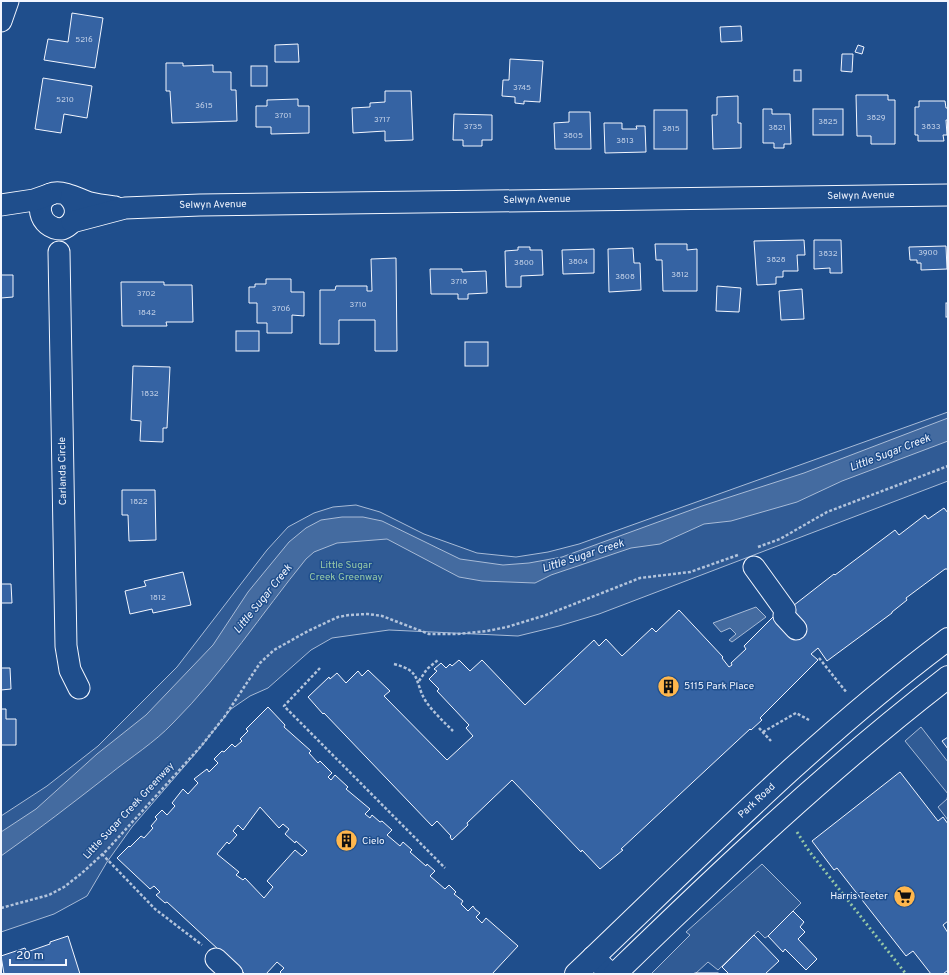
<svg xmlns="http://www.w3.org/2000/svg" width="949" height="975" font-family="Overpass,sans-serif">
	<rect width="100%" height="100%" fill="#1f4e8c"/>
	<!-- built -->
	<g fill="#305b95" stroke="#a8bbd7">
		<path d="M948 412V481L599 614 559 626 518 636 389 630 332 638 311 650 268 688 250 696 231 709 196 753 132 827 107 862 87 896 54 914 1 932V816L47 786 98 746 177 667 267 550 288 527 314 513 333 507 356 505 380 512 424 534 477 553 516 557 548 552 579 544Z"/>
		<path d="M921 727 948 762V820L938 807 947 799 948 794 905 741Z"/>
		<path d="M762 864 801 903 768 936 765 938 758 931 718 970 708 962 695 974H651L690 935 686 932Z"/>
	</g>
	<!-- water -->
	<g fill="#446ba0" stroke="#a8bbd7">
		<path d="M948 418V441L842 481 797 502 731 521 704 524 660 544 631 548 551 575 535 583 482 581 459 577 387 539 337 543 314 552 306 559C262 613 223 673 173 723 154 743 131 757 110 774 74 802 38 830 1 856V832L36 809 97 754 146 715 213 645 248 592 289 542 306 528 321 520 342 517H363L382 521 460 559 503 565 529 563 562 557 702 506 804 473Z"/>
		<path d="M756 607 766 617 732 642 729 640 736 634 730 628 721 632 713 623Z"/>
	</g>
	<!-- building -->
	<g fill="#3563a3" stroke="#f2f6ff" fill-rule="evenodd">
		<path d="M72 13 103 18 95 68 44 60 48 39 68 42Z"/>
		<path d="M741 26 742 41 721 42 720 27Z"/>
		<path d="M298 44 299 62H275V45Z"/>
		<path d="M858 45 864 47 862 54 855 52Z"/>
		<path d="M842 54H853L852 72 841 71Z"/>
		<path d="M510 59 543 61 540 102 524 101V104L515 103V97L502 96 503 80H509Z"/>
		<path d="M166 63H183V66L213 65V72H231V90H236L237 121 172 123 170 91H166Z"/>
		<rect x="251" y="66" width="16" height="20"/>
		<rect x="794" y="70" width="7" height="11"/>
		<path d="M43 78 92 86 87 118 64 114 61 133 35 129Z"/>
		<path d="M385 91H411L413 140 385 141V131L353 133 352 108 370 107V103L385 102Z"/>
		<path d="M856 95H888V100H895V144H871V136H857Z"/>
		<path d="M738 96V123H741V148L713 149 712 115H717V97Z"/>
		<path d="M298 99V106H309V133L271 134V127H256V106H267V100Z"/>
		<path d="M919 101H945L946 108H948V120H946L947 135H943L944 141H918V135H915V107H919Z"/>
		<path d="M763 109H772V114H790L791 144H784V148H774V143H763Z"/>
		<rect x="813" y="109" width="30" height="26"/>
		<rect x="654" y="110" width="33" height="39"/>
		<path d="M569 112H590L591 149H555L554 123 569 122Z"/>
		<path d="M454 114 492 115V140H482V146H463V140H453Z"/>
		<path d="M604 123H622V129H637L636 126H645L646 152 605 153Z"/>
		<path d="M804 240 805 255H797L798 271H783V277H776V284L757 285 754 241Z"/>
		<path d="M814 240H841L842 273H830V268L814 269Z"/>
		<path d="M655 244H687V250L697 249V291H663L662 260H656Z"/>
		<path d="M946 246 947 269 921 270V263H917V260H910L909 247Z"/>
		<path d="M518 247H530V250H542L543 275 521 276V287H506L505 251 518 250Z"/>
		<path d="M633 248 634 263H640L641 290 609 292 608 249Z"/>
		<path d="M594 249V273L563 274 562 250Z"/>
		<path d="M396 258 397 351H375V320H339V344H320V290H335L336 286H367V291H372L371 259Z"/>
		<path d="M430 269H462V272L486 271 487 293 468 294V299H458V294H431Z"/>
		<path d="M1 275H13V297L1 298Z"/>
		<path d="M266 279H291V292H304V316L292 315V333H267V323H257V303H249V287H255V284H266Z"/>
		<path d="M121 282H164V285H192L193 322H166L167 326H122Z"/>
		<path d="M717 286 741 288 739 312 716 311Z"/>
		<path d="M802 289 804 319 781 320 779 291Z"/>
		<rect x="946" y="303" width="2" height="14"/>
		<rect x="236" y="331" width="23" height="20"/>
		<rect x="465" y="342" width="23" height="24"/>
		<path d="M133 366 170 367 167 428H163V442L140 441 141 421 131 420Z"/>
		<path d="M122 490H155L156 540 129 541 128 515H122Z"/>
		<path d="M944 508 948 513V569H945L906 598 907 600 892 612V613L827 661 818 648 811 654 818 660 760 718 762 720 751 730 750 729 621 849 623 850 600 869 582 850 581 852 512 780 467 823 468 825 452 840 450 837 451 836 437 821 432 826 324 713 323 714 308 697 329 677 330 679 337 673 346 683 358 671 362 676 368 670 390 691 384 696 447 760 473 736 466 728 469 725 437 691 439 689 429 679 437 671 434 669 441 663 446 668 450 664 452 666 459 660 470 671 482 660 525 705 594 640 599 646 606 639 622 656 652 628 656 632 679 610 723 657 722 658 729 667 732 665 731 663 746 649 744 646 775 615 789 609 834 574 835 575 895 530 899 535 925 515 928 519Z"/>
		<path d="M183 572 191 605 153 613 152 609 130 614 125 591 146 586 144 581Z"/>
		<path d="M1 584H11L12 603H1Z"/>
		<path d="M1 668H10L11 689 1 690Z"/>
		<path d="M268 707 285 725 284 727 311 751 309 753 318 763 320 761 332 773 328 777 331 780 335 775 348 787 346 789 370 809 365 814 370 818 372 815 380 822 382 821 392 830 387 835 400 846 403 842 412 850 410 852 426 866 427 864 435 871 430 876 445 889 449 885 456 892 454 894 463 901 461 904 468 911 473 906 475 909 480 913 476 917 482 923 486 918 518 946 492 974H282L280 972 284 968 277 962 266 974H245L167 902 165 903 156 895 160 892 154 886 150 889 117 858 129 846 130 847 141 836 144 838 153 828 151 826 157 819 155 817 162 810 167 815 175 806 172 803 183 789 188 794 198 783 194 779 207 769 209 772 218 763 214 759 222 751 224 752 232 744 235 747 242 741 240 739 248 731 246 729ZM260 807 279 828 283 824 289 829 285 834 295 843 296 841 307 851 302 856 295 850 267 881 273 887 264 898 245 878 243 880 236 875 239 872 217 854 227 842 229 844 237 835 233 831 238 825 243 830Z"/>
		<path d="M1 709H6V719H16V745H1Z"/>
		<path d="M948 737V749L942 741Z"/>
		<path d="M900 772 938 821 943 817 948 824V921L943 925 948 933V970L943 974H931L913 951 906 956 837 868 834 870 812 841Z"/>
		<path d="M793 911 804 922 800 927 805 932 798 939 817 959 806 970 785 949 783 952 768 936Z"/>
		<path d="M754 935 779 961 765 974H729L722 967Z"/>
		<path d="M68 936 80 974H4L1 956 25 948 27 952 50 944V942Z"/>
		<rect x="695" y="973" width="23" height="1"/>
	</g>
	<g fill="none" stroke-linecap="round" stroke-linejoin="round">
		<defs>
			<g id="minor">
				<path d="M1 21 8 1"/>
				<path d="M68 196C80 207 77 223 62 229 38 229 32 198 54 193 65 191 80 200 90 203 98 205 107 206 115 207"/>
				<path d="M1 205 34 200 51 194"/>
				<path d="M72 222 125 208 200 205 948 195"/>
				<path d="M59 252 66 646 70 670 79 688"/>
				<path d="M754 567 785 610 784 616 796 629"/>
				<path d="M593 957 611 974"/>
				<path d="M216 959 232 974"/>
			</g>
			<g id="major">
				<path d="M576 974C697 859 814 739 948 639"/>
				<path d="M615 974C722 870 830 768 948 677"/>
			</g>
		</defs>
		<!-- minor casing -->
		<use href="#minor" stroke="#f2f6ff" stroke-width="23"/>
		<!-- major casing -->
		<use href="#major" stroke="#f2f6ff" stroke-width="24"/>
		<!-- path -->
		<g stroke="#b3c4dc" stroke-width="2.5" stroke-dasharray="3 2" stroke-linecap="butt">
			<path d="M758 547 780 539 827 512 948 466"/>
			<path d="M819 658 847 693"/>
			<path d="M394 664C422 671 414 681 425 700 432 711 443 721 453 731"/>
			<path d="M320 668 284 706 445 868"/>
			<path d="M419 681 427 669 438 660"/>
			<path d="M759 728 771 741"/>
			<path d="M763 732 796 713 809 720"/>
			<path d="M102 854 155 909 202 945"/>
			<path d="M1 908 49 895 64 887 82 873 107 850 202 745 225 716 260 663 274 650 308 631 338 617 349 615 368 614 382 616 429 634H457L487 631 507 627 546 615 640 578 690 572 738 555"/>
		</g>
		<!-- minor -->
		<use href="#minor" stroke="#1f4e8c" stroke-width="21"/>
		<!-- major -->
		<use href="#major" stroke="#1f4e8c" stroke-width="22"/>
		<!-- hedge -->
		<path stroke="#97c8a6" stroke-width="3" stroke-dasharray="2 3" stroke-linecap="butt" d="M797 832 809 851 906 974"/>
	</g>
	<!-- icons -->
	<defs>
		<symbol id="building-disc" viewBox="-11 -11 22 22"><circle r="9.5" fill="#ffb74d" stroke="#1f4e8c"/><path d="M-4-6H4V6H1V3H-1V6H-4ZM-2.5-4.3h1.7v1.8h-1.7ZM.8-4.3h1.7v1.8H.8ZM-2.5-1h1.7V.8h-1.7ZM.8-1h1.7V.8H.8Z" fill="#111"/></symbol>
		<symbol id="supermarket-disc" viewBox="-11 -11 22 22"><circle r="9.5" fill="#ffb74d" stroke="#1f4e8c"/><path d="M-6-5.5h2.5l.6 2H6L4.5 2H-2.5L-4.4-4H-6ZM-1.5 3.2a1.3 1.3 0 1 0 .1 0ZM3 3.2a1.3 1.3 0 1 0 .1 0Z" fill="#111"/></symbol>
	</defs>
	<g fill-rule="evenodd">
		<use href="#building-disc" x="656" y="674" width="25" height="25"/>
		<use href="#building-disc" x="334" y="828" width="25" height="25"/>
		<use href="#supermarket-disc" x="892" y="884" width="25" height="25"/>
	</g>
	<g text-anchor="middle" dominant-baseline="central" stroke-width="3" stroke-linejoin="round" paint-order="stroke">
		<!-- number labels -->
		<g font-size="8" fill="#c3d1e8">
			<text x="84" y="40">5216</text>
			<text x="522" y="88">3745</text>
			<text x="65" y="100">5210</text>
			<text x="204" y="106">3615</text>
			<text x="283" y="116">3701</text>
			<text x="876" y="118">3829</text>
			<text x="382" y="120">3717</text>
			<text x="828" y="122">3825</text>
			<text x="473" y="127">3735</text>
			<text x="931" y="127">3833</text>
			<text x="777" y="128">3821</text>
			<text x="671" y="129">3815</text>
			<text x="573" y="136">3805</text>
			<text x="625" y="141">3813</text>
			<text x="928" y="253">3900</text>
			<text x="828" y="254">3832</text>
			<text x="776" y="260">3828</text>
			<text x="578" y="262">3804</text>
			<text x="524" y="263">3800</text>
			<text x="680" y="275">3812</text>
			<text x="625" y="277">3808</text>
			<text x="459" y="282">3718</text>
			<text x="146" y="294">3702</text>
			<text x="358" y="305">3710</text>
			<text x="281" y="309">3706</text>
			<text x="147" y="313">1842</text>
			<text x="150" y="394">1832</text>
			<text x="139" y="502">1822</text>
			<text x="158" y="598">1812</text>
		</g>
		<!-- street labels -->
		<g font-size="10" fill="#f2f6ff" stroke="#1f4e8c">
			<text transform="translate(861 196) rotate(-1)">Selwyn Avenue</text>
			<text transform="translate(537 200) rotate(-1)">Selwyn Avenue</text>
			<text transform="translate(213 205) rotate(-1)">Selwyn Avenue</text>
			<text transform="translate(63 471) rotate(-91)">Carlanda Circle</text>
			<text transform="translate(757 801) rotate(-43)">Park Road</text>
			<text transform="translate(129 811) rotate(-47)">Little Sugar Creek Greenway</text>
		</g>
		<!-- park labels -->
		<g font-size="10" fill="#97c8a6" stroke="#1f4e8c">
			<text x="346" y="565">Little Sugar<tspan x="346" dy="12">Creek Greenway</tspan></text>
		</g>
		<!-- poi labels -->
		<g font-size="10" fill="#f2f6ff" stroke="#1f4e8c" text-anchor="start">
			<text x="684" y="686">5115 Park Place</text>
			<text x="362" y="841">Cielo</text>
			<text x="888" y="896" text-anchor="end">Harris Teeter</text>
		</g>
		<!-- water labels -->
		<g font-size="11" font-style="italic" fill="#f2f6ff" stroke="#1f4e8c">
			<text transform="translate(890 453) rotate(-21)">Little Sugar Creek</text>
			<text transform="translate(583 556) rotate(-18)">Little Sugar Creek</text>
			<text transform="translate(263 599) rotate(-51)">Little Sugar Creek</text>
		</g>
	</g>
	<!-- border -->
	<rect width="949" height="975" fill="none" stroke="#f2f6ff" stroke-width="4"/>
	<!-- scale -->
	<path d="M10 959v6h56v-6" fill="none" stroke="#f2f6ff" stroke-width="2"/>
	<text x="16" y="959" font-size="12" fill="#f2f6ff" stroke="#1f4e8c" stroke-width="3" paint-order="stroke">20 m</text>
</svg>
